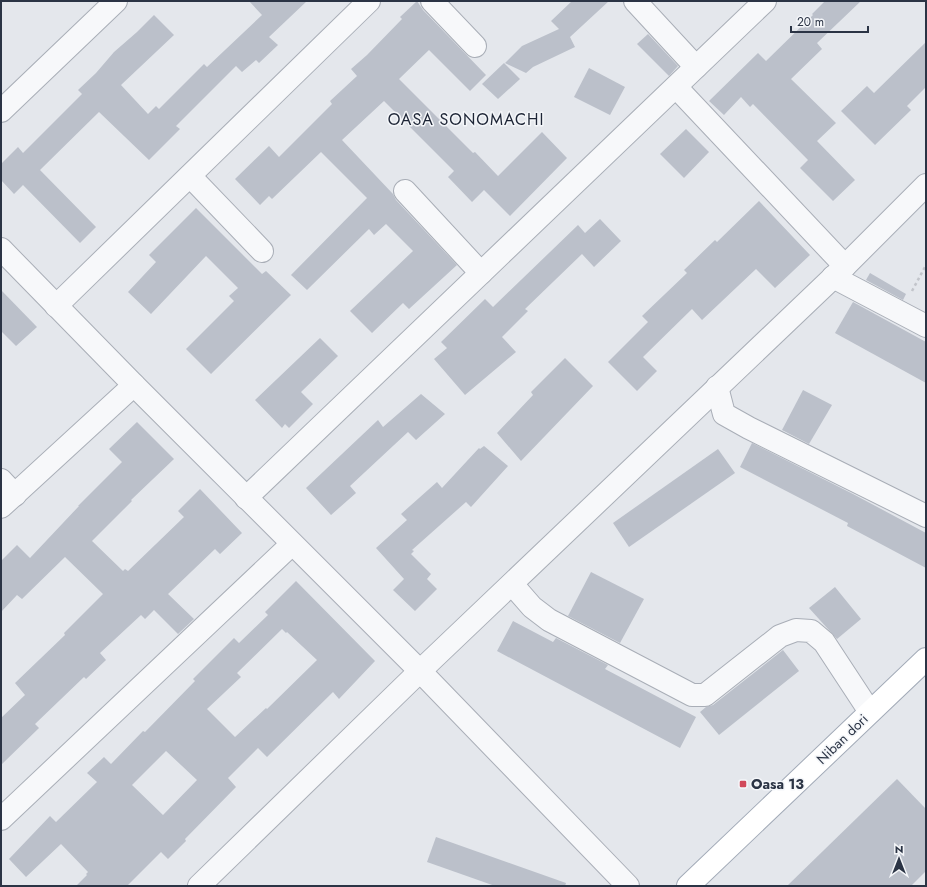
<svg xmlns="http://www.w3.org/2000/svg" width="927" height="887" font-family="Jost,sans-serif">
	<rect width="100%" height="100%" fill="#e4e7ec"/>
	<!-- building -->
	<g fill="#bbc0ca" fill-rule="evenodd">
		<path d="M249 1H307L269 37 278 45 259 63 256 60 242 72 236 66 176 126 180 129 149 160 99 112 40 170 96 227 80 243 23 185 14 194 1 180V164L18 147 23 153 82 94 78 90 96 73 114 52 137 32 154 15 174 35 121 85 148 114 156 106 159 109 204 64 207 67 262 15Z"/>
		<path d="M417 1 423 10 486 75 470 91 429 50 399 79 473 153 475 152 498 176 542 132 567 158 510 216 484 190 472 202 448 177 454 171 384 101 342 140 393 194 396 200 457 265 409 309 403 303 372 333 350 311 413 251 386 224 374 235 369 229 307 290 291 275 367 198 321 152 272 199 269 196 260 205 235 179 269 146 279 157 332 104 330 101 357 76 351 69 367 55 402 19 400 17Z"/>
		<path d="M572 1H609L570 37 575 47 533 67 526 73 505 63 522 46 559 29 551 21Z"/>
		<path d="M825 1H861L817 43 822 49 791 79 836 123 817 141 855 180 833 201 800 168 808 160 753 104 750 107 741 97 724 115 709 101 758 53 766 61 813 15 812 14Z"/>
		<path d="M648 34 678 66 669 76 637 44Z"/>
		<path d="M926 42V87L907 106 911 110 875 145 841 111 867 86 874 93Z"/>
		<path d="M504 63 520 79 498 99 482 84Z"/>
		<path d="M589 68 625 87 610 115 574 97Z"/>
		<path d="M686 129 709 152 684 178 660 154Z"/>
		<path d="M759 201 810 255 775 288 756 269 702 320 692 309 643 357 657 371 637 391 608 362 648 322 642 316 687 273 684 270 715 240 717 242Z"/>
		<path d="M196 208 262 274 266 271 291 295 211 374 186 349 234 301 229 296 238 288 206 256 151 314 128 292 156 262 149 255Z"/>
		<path d="M600 219 621 241 594 267 582 254 525 309 528 311 502 337 516 352 465 395 434 359 447 348 441 342 485 299 493 307 578 225 585 233Z"/>
		<path d="M870 273 906 294 903 300 866 280Z"/>
		<path d="M1 290 37 327 16 346 1 331Z"/>
		<path d="M853 302 926 342V383L835 333Z"/>
		<path d="M320 338 338 356 301 392 313 404 289 428 285 424 282 428 255 400Z"/>
		<path d="M565 358 593 386 521 461 497 433 533 395 531 392Z"/>
		<path d="M803 390 832 405 809 444 782 430Z"/>
		<path d="M421 394 445 414 416 440 408 432 350 486 356 493 331 515 306 488 378 420 383 427Z"/>
		<path d="M137 422 174 459 131 500 132 501 92 541 123 571 125 569 128 571 184 517 178 511 200 489 242 533 220 554 215 549 168 594 194 619 178 634 154 610 145 619 141 615 100 653 106 660 86 679 84 677 35 724 39 728 1 765V718L25 695 15 683 65 635 64 633 103 594 65 557 22 599 17 595 1 612V561L17 545 30 558 79 506H78L122 462 109 449Z"/>
		<path d="M752 443 853 494 926 533V568L847 526 848 523 740 467Z"/>
		<path d="M484 446 508 466 471 507 466 502 412 550 414 551 411 554 431 574 427 579 437 589 415 611 393 590 404 579 376 548 407 520 401 514 437 482 442 488 479 448 480 449Z"/>
		<path d="M718 449 735 473 629 547 613 523Z"/>
		<path d="M591 572 644 599 620 643 568 616Z"/>
		<path d="M296 581 375 661 339 699 333 692 267 757 258 748 228 778 236 787 185 839 186 841 168 859 161 852 127 886H76L87 875 86 874 88 872 61 844 26 877 9 859 50 816 56 822 97 782 87 773 104 757 111 764 143 731 145 732 195 681 193 679 234 638 239 643 268 615 265 612ZM282 629 286 633 287 632 317 660 267 709 266 708 235 737 207 709 241 677 237 673ZM166 751 197 780 163 815 132 785Z"/>
		<path d="M835 587 861 619 837 639 809 608Z"/>
		<path d="M513 621 553 642 556 638 608 665 605 669 696 717 680 748 497 651Z"/>
		<path d="M783 650 799 671 719 735 700 712 706 707 713 705Z"/>
		<path d="M897 779 926 809V871L911 886H787Z"/>
		<path d="M436 837 566 883 565 886H495L427 862Z"/>
	</g>
	<g fill="none" stroke-linecap="round" stroke-linejoin="round">
		<defs>
			<g id="minor">
				<path d="M432 1 475 46"/>
				<path d="M635 1 696 67"/>
				<path d="M676 87 845 266"/>
				<path d="M1 111 116 1"/>
				<path d="M190 176 262 251"/>
				<path d="M405 191 481 273"/>
				<path d="M1 249 134 385 420 671 628 886"/>
				<path d="M833 277 926 326"/>
				<path d="M56 306 369 1"/>
				<path d="M717 387 724 414 749 428 926 516"/>
				<path d="M1 480 15 495"/>
				<path d="M246 498 765 1"/>
				<path d="M1 507 134 385"/>
				<path d="M512 584 532 607 549 620 692 695H705L780 636 796 630 811 631 824 642 870 712"/>
				<path d="M1 819 292 544"/>
				<path d="M199 886 420 671 845 266 926 185"/>
			</g>
			<path id="major" d="M688 886 926 659"/>
		</defs>
		<!-- minor casing -->
		<use href="#minor" stroke="#a9aeb7" stroke-width="24"/>
		<!-- major casing -->
		<use href="#major" stroke="#a3abb8" stroke-width="24"/>
		<!-- path -->
		<path stroke="#c2c5cb" stroke-width="2.5" stroke-dasharray="3 3" stroke-linecap="butt" d="M912 291 926 265"/>
		<!-- minor -->
		<use href="#minor" stroke="#f7f8fa" stroke-width="22"/>
		<!-- major -->
		<use href="#major" stroke="#fff" stroke-width="22"/>
	</g>
	<!-- markers -->
	<rect fill="#d1495b" stroke="#f4f6f9" stroke-width="1.5" x="739" y="780" width="8" height="8" rx="2"/>
	<g text-anchor="middle" dominant-baseline="central" stroke-width="3" stroke-linejoin="round" paint-order="stroke">
		<!-- street labels -->
		<g font-size="14" fill="#2b3445" stroke="#f4f6f9">
			<text transform="translate(842 739) rotate(-44)">Niban dori</text>
		</g>
		<!-- poi labels -->
		<g font-size="14" font-weight="bold" fill="#2b3445" stroke="#f4f6f9" text-anchor="start">
			<text x="751" y="784">Oasa 13</text>
		</g>
		<!-- quarter labels -->
		<g font-size="16" letter-spacing="1" fill="#1d2536" stroke="#f4f6f9">
			<text x="466" y="119">OASA SONOMACHI</text>
		</g>
	</g>
	<!-- border -->
	<rect width="927" height="887" fill="none" stroke="#2b3445" stroke-width="4"/>
	<!-- north arrow -->
	<g transform="translate(899 859)" stroke="#f4f6f9" stroke-width="3" paint-order="stroke">
	<path d="M0-3L7 15L0 10L-7 15Z" fill="#2b3445"/>
	<text y="-6" font-size="11" font-weight="bold" text-anchor="middle" fill="#2b3445">N</text>
	</g>
	<!-- scale -->
	<path d="M791 26v6h77v-6" fill="none" stroke="#2b3445" stroke-width="2"/>
	<text x="797" y="26" font-size="12" fill="#2b3445" stroke="#f4f6f9" stroke-width="3" paint-order="stroke">20 m</text>
</svg>
